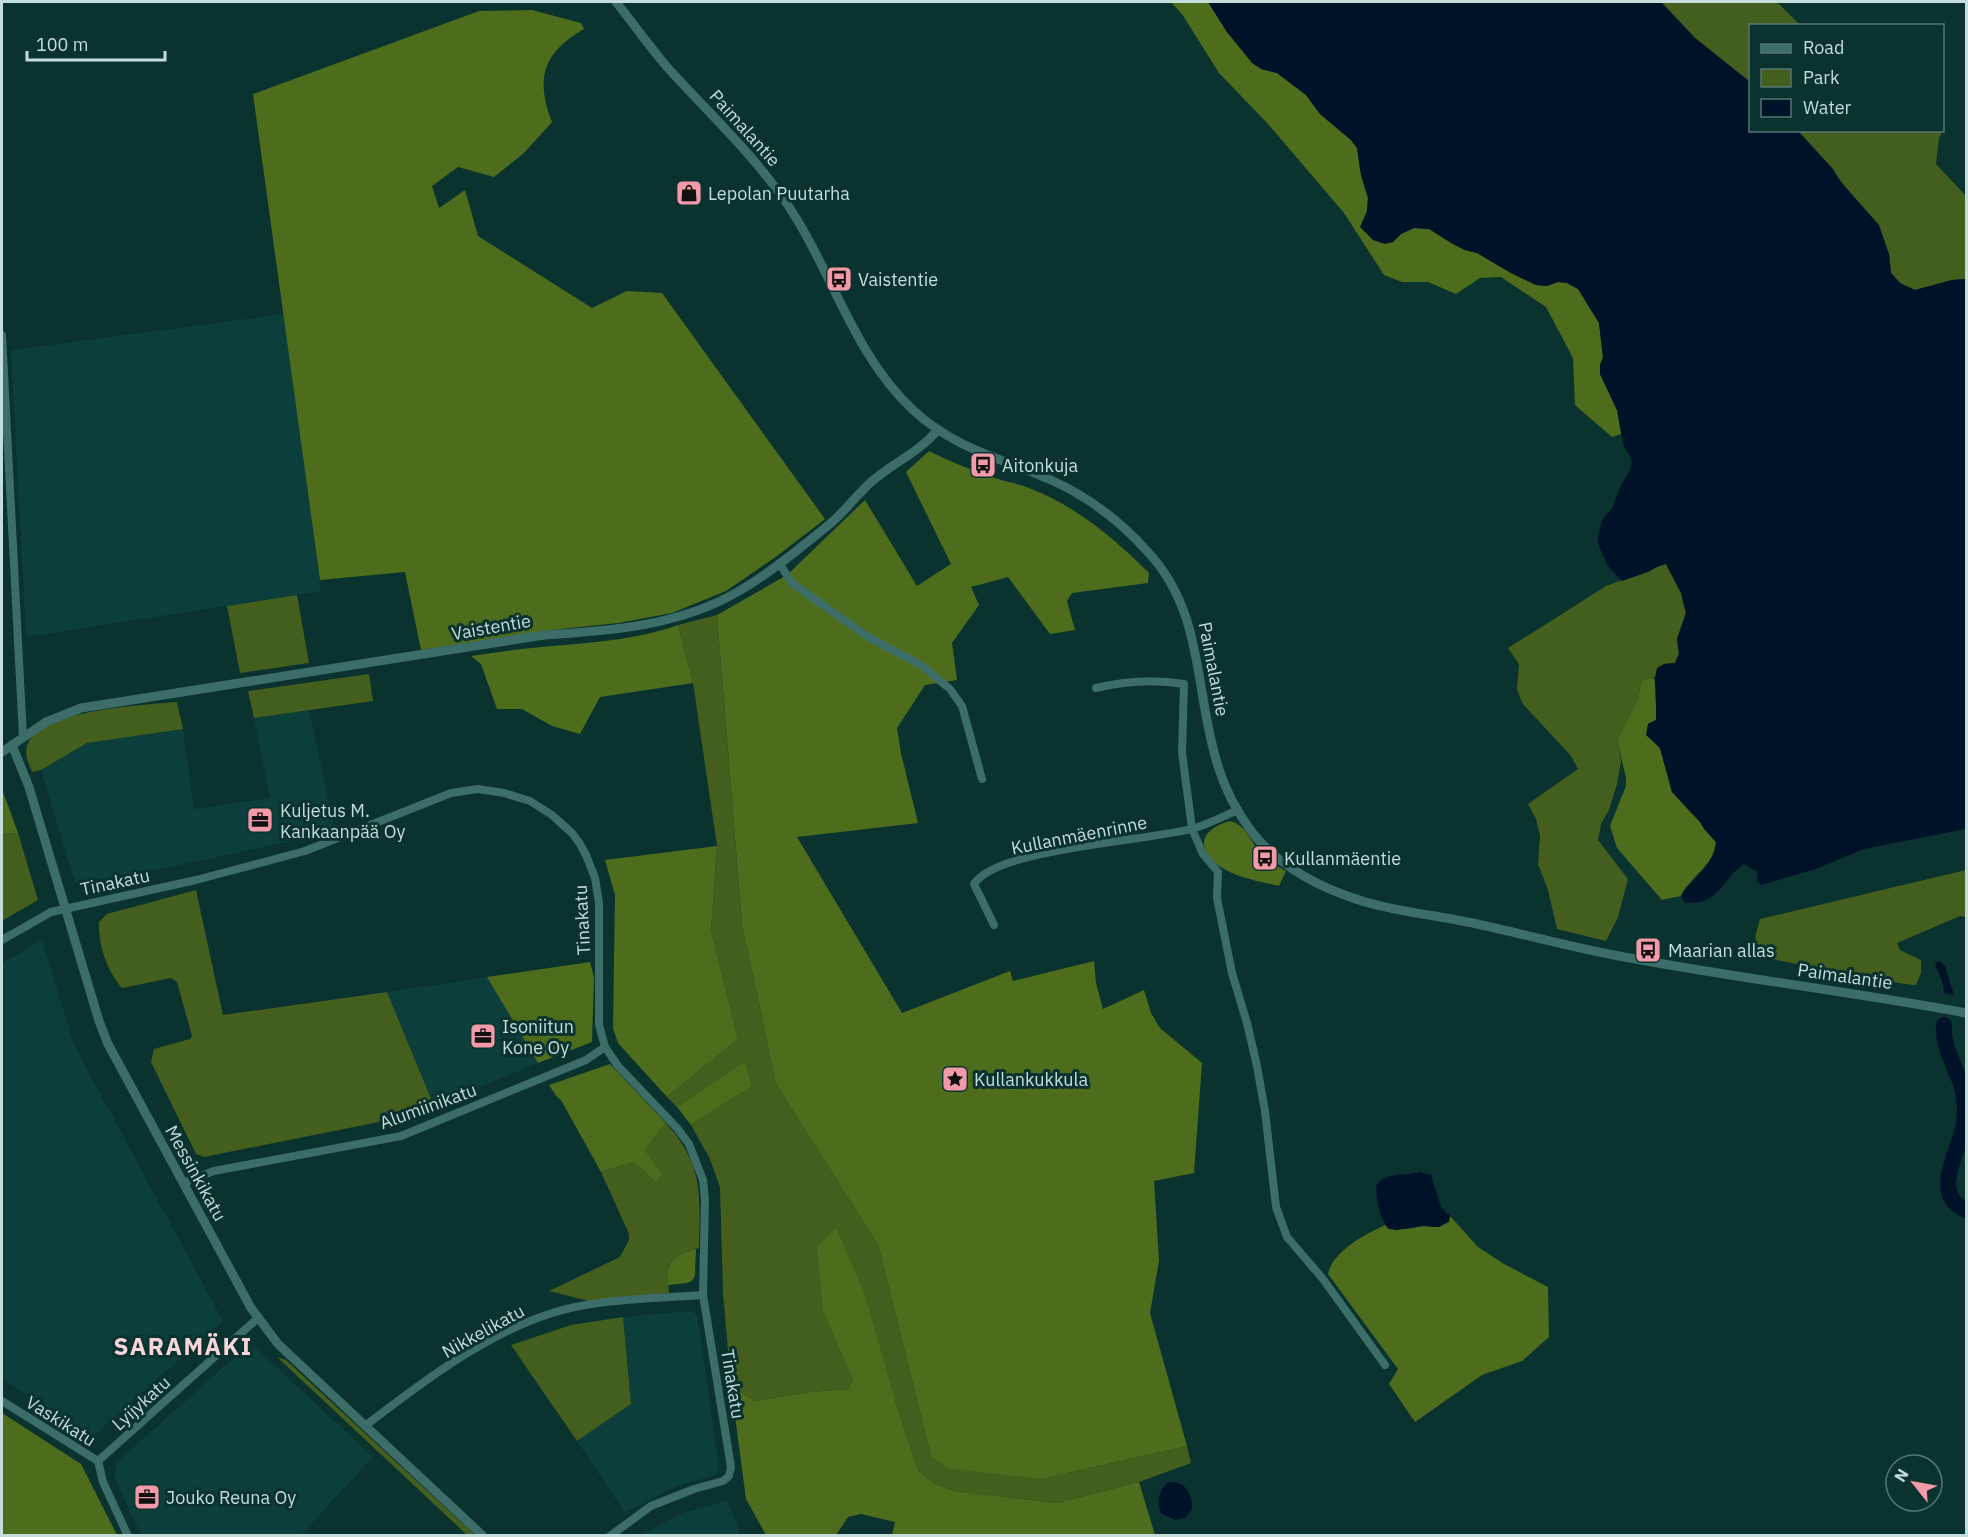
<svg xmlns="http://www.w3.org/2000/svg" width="1968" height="1537" font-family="'IBM Plex Sans',sans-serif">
	<rect width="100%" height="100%" fill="#0a322f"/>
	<!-- built -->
	<g fill="#0c3e3b">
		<path d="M284 314 321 591 26 637 11 350Z"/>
		<path d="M309 710 334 826 291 841 83 886 75 883 41 770 87 743 183 729 194 809 270 798 254 718Z"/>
		<path d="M42 940 74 1045 223 1321 93 1436 2 1379V963Z"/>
		<path d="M487 977 538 1063 434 1106 387 992Z"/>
		<path d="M689 1311 695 1313 698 1318 719 1469 715 1475 672 1488 625 1513 577 1441 631 1404 623 1317Z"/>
		<path d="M247 1346 256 1348 373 1457 301 1535H141L115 1479 116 1463Z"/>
		<path d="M727 1501 741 1535H641L682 1513Z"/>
	</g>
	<!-- green -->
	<g fill="#445e1d">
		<path d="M1661 2H1777L1800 25 1750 26V82L1695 38Z"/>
		<path d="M1943 124 1945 127 1939 138 1936 164 1966 196V279L1952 280 1915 290 1900 283 1891 273 1889 254 1832 168 1798 131 1942 130Z"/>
		<path d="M1666 564 1681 593 1686 613 1677 639 1679 654 1675 663 1664 664 1658 668 1654 679 1651 678 1641 681 1638 699 1617 740 1621 761 1617 784 1609 810 1601 824 1598 840 1628 879 1618 917 1606 941 1557 929 1548 890 1538 864 1540 836 1536 819 1528 804 1578 769 1571 756 1522 703 1517 689 1519 664 1508 648 1606 586Z"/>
		<path d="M297 595 309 663 240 673 227 606Z"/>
		<path d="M717 615 742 924 776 1084 878 1245 931 1456 1042 1479 1187 1446 1191 1463 1139 1482 1057 1503 954 1491 933 1483 918 1470 895 1400 849 1368 853 1380 848 1389 810 1392 755 1401 731 1386 723 1293 720 1187 710 1159 691 1125 752 1086 745 1061 677 1107 667 1097 738 1039 711 930 717 846 693 683 678 625Z"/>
		<path d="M369 674 373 701 254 718 248 691Z"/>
		<path d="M177 702 183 729 87 743 41 770 32 772C29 764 24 755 27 746 38 709 145 705 177 702Z"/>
		<path d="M18 833 38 900 2 921V834Z"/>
		<path d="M1966 870V917L1960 916 1897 943 1900 950 1921 960V973L1916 985C1897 984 1888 980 1870 976 1831 968 1792 966 1754 954L1756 933 1760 919Z"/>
		<path d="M196 890 223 1015 387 992 434 1106H417L379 1122 204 1157 196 1154 151 1062 154 1049 190 1039 192 1036 177 982 171 978 122 988C107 971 98 945 99 922L107 914Z"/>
		<path d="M666 1123C704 1165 700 1195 699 1248 666 1258 666 1260 669 1293L593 1302 549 1291 620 1257 629 1240V1234L601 1172 634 1162 656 1182 663 1174 645 1150Z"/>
		<path d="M623 1317 631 1404 577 1441 511 1345 571 1325Z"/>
		<path d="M277 1357 286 1360 475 1535H467Z"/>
	</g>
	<!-- forest -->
	<g fill="#4e6d1c">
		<path d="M1171 2H1208L1227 32 1261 69 1277 73 1306 95 1320 114 1351 140 1357 148 1361 175 1368 198 1367 211 1361 227 1393 242 1401 234 1414 228 1429 229 1453 244 1465 250 1477 253 1511 273 1536 285 1547 286 1558 282 1567 283 1578 289 1599 323 1603 358 1600 365V374L1617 410 1621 434 1612 437 1575 405 1573 358 1546 307 1501 277 1480 278 1456 294 1428 282H1402L1384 275 1344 213 1269 125 1219 73 1182 14Z"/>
		<path d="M532 10 581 23 584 29C543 53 535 78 552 122L524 153 494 177 458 167 432 186 439 208 465 190 478 236 592 308 627 291 662 293 825 519 777 556 726 591 672 613 618 623 543 631 421 650 405 572 320 580 253 94 479 11Z"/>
		<path d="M929 451C951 462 974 471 998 479 1008 482 1019 484 1029 488 1076 506 1114 538 1149 573L1148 583 1072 593 1067 601 1075 630 1050 634 1008 577 971 587 979 605 952 643 957 680 925 685 897 728 901 753 918 823 797 837 902 1013 1010 971 1013 981 1094 961 1096 983 1103 1009 1144 990 1151 1013 1160 1028 1202 1063 1194 1173 1154 1181 1159 1261 1150 1313 1187 1446 1042 1479 948 1468 931 1456 878 1245 776 1084 742 924 717 615 787 575 865 500 917 586 951 564 906 472Z"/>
		<path d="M678 625 693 683 600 697 580 734 552 726 522 709H497L481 664 471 656C488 654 505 651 522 649 575 643 627 643 678 625Z"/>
		<path d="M1651 678 1654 679 1657 693 1656 720 1648 724 1647 735 1660 748 1672 792 1700 822 1705 830 1716 842C1714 866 1690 876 1681 896L1662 900 1617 848 1610 826 1626 786V778L1617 740 1638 699 1641 681Z"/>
		<path d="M2 789 18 833 2 834Z"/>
		<path d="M1230 821C1248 826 1250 842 1262 855 1269 863 1277 866 1286 871L1279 886C1261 882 1240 878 1224 869 1196 852 1197 830 1230 821Z"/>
		<path d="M717 846 711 930 738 1039 667 1097 618 1043 613 1028 615 895 605 860Z"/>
		<path d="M590 962 594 977 592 1042 538 1063 487 977Z"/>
		<path d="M745 1061 752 1086 691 1125 677 1107Z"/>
		<path d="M610 1064 666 1123 645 1150 663 1174 656 1182 634 1162 601 1172 561 1100 557 1097 549 1085Z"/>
		<path d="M1450 1216 1478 1247 1504 1264 1548 1287 1549 1337 1522 1361 1482 1375 1415 1422 1389 1384 1398 1369 1328 1274C1333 1251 1364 1235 1385 1225L1389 1229H1406L1423 1226 1439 1227 1449 1222Z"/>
		<path d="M836 1228 864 1292 895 1400 918 1470 933 1483 954 1491 1057 1503 1139 1482 1155 1535H892L895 1522 861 1514 848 1517 836 1535H766L746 1499 731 1386 755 1401 810 1392 848 1389 853 1380 823 1309 817 1247Z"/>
		<path d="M696 1249 695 1275 692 1281 687 1283 668 1285C666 1259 672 1256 696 1249Z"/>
		<path d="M2 1413 81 1464 117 1535H2Z"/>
	</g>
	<!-- water -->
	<g fill="#001228">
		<path d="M1208 2H1661L1695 38 1750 82V130L1798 131 1832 168 1841 182 1879 225 1889 254 1891 273 1900 283 1915 290 1952 280 1966 279V829L1864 849 1816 869 1761 885 1757 881 1758 872 1744 864C1728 874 1722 894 1704 901 1699 903 1691 902 1685 903L1681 896 1683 892C1696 877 1715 862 1716 842L1705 830 1700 822 1672 792 1660 748 1646 735 1648 724 1656 720C1657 704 1653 682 1657 668L1664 664 1675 663 1679 654 1677 639 1686 613 1681 593 1666 564 1660 565 1648 572 1622 581 1608 566 1598 544V537L1602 520 1612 508 1622 483 1629 472 1632 463 1630 456 1624 447 1617 410 1600 374V365L1603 357 1599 323 1578 289 1567 283 1558 282 1547 286 1536 285 1511 273 1477 253 1465 250 1453 244 1429 229 1414 228 1401 234 1393 242 1385 244 1373 240 1360 227 1367 211 1368 198 1361 175 1357 148 1351 140 1320 114 1306 95 1277 73 1261 69 1252 63 1227 32Z"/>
		<path d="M1940 961 1945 967 1954 995 1944 993 1943 983 1935 965 1937 962Z"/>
		<path d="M1420 1172 1431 1175 1441 1207 1450 1216 1449 1221 1439 1227 1423 1226 1397 1230 1389 1229C1381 1221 1374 1195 1377 1184 1386 1172 1406 1176 1420 1172Z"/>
		<path d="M1169 1482C1186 1481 1193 1495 1192 1509L1185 1518 1175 1520 1161 1513C1156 1502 1159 1488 1169 1482Z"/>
	</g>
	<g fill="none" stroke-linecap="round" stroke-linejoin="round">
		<!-- river -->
		<path stroke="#001228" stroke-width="16" d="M1944 1025C1942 1047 1956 1067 1962 1087 1965 1098 1965 1113 1964 1124 1960 1151 1929 1194 1966 1210"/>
		<!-- minor -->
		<g stroke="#3c6d69" stroke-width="8">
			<path d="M2 335 23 737"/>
			<path d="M779 563 792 583 868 637 921 665 950 689 962 706 982 779"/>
			<path d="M1096 688C1125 681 1154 679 1184 684L1182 752 1192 829 1203 854 1218 872 1217 898 1232 973 1247 1023 1257 1066 1265 1111 1276 1207 1287 1237 1323 1279 1385 1365"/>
			<path d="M994 925 974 884C997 848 1146 841 1191 829 1207 825 1223 816 1238 810"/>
			<path d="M2 940 51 912 196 880 305 851 451 793 478 789 504 793 530 801 552 815 572 833 580 844 586 855 595 878 599 903V1025L605 1047 618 1066 677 1128 689 1144 703 1180 705 1200 703 1295 731 1467 729 1476 723 1481 694 1489 651 1506 610 1536"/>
			<path d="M183 1183 214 1171 401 1136 586 1060 605 1047"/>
			<path d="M2 1401 98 1461 103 1482 128 1536"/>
			<path d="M365 1426C420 1384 482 1336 549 1314 598 1298 652 1299 703 1295"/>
			<path d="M98 1461 258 1318"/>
		</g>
		<!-- tertiary -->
		<g stroke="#3c6d69" stroke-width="9">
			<path d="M616 2C633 23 649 46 667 67 706 110 750 151 783 198 831 266 851 352 913 410 955 449 1001 458 1051 480 1087 496 1121 522 1147 551 1205 612 1194 692 1218 766 1225 790 1237 812 1252 832 1273 860 1309 882 1342 894 1384 911 1432 914 1477 924 1528 935 1578 949 1630 958 1742 979 1855 992 1966 1013"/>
			<path d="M12 745 29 787 99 1021 108 1044 251 1308 278 1344 483 1536"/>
			<path d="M2 752 46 722 81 708 544 635C610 631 680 626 739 591 769 574 804 545 831 523 845 511 856 496 870 483 893 462 916 455 938 430"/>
		</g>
	</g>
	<!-- icons -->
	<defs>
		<symbol id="shop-square" viewBox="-11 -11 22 22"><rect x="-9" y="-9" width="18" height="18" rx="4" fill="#f39aa9" stroke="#0a322f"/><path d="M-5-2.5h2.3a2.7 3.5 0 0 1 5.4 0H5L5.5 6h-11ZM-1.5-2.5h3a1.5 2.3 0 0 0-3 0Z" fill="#111"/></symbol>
		<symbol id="bus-square" viewBox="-11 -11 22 22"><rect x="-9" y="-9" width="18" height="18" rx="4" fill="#f39aa9" stroke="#0a322f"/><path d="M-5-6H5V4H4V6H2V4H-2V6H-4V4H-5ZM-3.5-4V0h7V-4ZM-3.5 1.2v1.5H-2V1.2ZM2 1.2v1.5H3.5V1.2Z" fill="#111"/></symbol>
		<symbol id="office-square" viewBox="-11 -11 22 22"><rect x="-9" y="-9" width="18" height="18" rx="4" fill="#f39aa9" stroke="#0a322f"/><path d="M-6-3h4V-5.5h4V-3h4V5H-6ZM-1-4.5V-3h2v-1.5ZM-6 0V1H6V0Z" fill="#111"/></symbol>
		<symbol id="sight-square" viewBox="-11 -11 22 22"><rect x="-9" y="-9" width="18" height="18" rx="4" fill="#f39aa9" stroke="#0a322f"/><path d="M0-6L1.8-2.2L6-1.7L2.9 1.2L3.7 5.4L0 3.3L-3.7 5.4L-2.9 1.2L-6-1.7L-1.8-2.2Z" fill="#111"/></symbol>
	</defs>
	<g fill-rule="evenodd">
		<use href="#shop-square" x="674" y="178" width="30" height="30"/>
		<use href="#bus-square" x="824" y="264" width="30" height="30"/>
		<use href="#bus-square" x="968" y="450" width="30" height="30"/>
		<use href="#office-square" x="245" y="805" width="30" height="30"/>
		<use href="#bus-square" x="1250" y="843" width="30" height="30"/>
		<use href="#bus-square" x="1633" y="935" width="30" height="30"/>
		<use href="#office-square" x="468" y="1021" width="30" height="30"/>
		<use href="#sight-square" x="940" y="1064" width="30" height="30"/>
		<use href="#office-square" x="132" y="1482" width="30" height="30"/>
	</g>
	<g text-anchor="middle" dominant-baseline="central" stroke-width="6" stroke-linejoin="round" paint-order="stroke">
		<!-- street labels -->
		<g font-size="18" fill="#c4dddb" stroke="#0a322f">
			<text transform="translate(745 128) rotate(48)">Paimalantie</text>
			<text transform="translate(491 627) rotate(-10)">Vaistentie</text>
			<text transform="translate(1214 669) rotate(79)">Paimalantie</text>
			<text transform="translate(1079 835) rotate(-11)">Kullanmäenrinne</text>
			<text transform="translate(115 882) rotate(-12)">Tinakatu</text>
			<text transform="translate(582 920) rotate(-93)">Tinakatu</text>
			<text transform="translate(1845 976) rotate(8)">Paimalantie</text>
			<text transform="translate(428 1106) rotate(-20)">Alumiinikatu</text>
			<text transform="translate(196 1173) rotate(61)">Messinkikatu</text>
			<text transform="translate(483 1331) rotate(-29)">Nikkelikatu</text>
			<text transform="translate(733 1384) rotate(81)">Tinakatu</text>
			<text transform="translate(141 1403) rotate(-42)">Lyijykatu</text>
			<text transform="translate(61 1421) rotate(32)">Vaskikatu</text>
		</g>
		<!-- poi labels -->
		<g font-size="18" fill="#c4dddb" stroke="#0a322f" text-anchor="start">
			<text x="708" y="193">Lepolan Puutarha</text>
			<text x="858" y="279">Vaistentie</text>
			<text x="1002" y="465">Aitonkuja</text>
			<text x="280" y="810">Kuljetus M.<tspan x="280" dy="21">Kankaanpää Oy</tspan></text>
			<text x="1284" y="858">Kullanmäentie</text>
			<text x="1668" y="950">Maarian allas</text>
			<text x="502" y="1026">Isoniitun<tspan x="502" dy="21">Kone Oy</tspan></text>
			<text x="974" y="1079">Kullankukkula</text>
			<text x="166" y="1497">Jouko Reuna Oy</text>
		</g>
		<!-- district labels -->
		<g font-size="24" font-weight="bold" letter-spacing="1.5" fill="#fad6db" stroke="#0a322f">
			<text x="183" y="1346">SARAMÄKI</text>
		</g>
	</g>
	<!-- border -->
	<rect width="1968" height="1537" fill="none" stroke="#c4dddb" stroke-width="6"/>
	<!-- legend -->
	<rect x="1749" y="24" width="195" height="108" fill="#0a322f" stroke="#547674" stroke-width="1.5"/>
	<rect x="1761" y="44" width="30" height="9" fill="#3c6d69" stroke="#547674" stroke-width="1.5"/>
	<text x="1803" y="54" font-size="18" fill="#c4dddb">Road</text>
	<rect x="1761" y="69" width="30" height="18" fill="#445e1d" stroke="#547674" stroke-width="1.5"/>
	<text x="1803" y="84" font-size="18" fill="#c4dddb">Park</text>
	<rect x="1761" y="99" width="30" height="18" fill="#001228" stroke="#547674" stroke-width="1.5"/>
	<text x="1803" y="114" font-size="18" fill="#c4dddb">Water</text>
	<!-- north arrow -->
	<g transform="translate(1914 1483) rotate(301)"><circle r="28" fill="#0a322f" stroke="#547674" stroke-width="1.5"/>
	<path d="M0-4.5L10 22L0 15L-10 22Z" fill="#f39aa9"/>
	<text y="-9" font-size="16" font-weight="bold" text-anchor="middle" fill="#c4dddb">N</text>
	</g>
	<!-- scale -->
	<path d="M27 51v9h138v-9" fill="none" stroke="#c4dddb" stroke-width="3"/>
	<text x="36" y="51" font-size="18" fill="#c4dddb" stroke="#0a322f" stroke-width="4.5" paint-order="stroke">100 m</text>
</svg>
